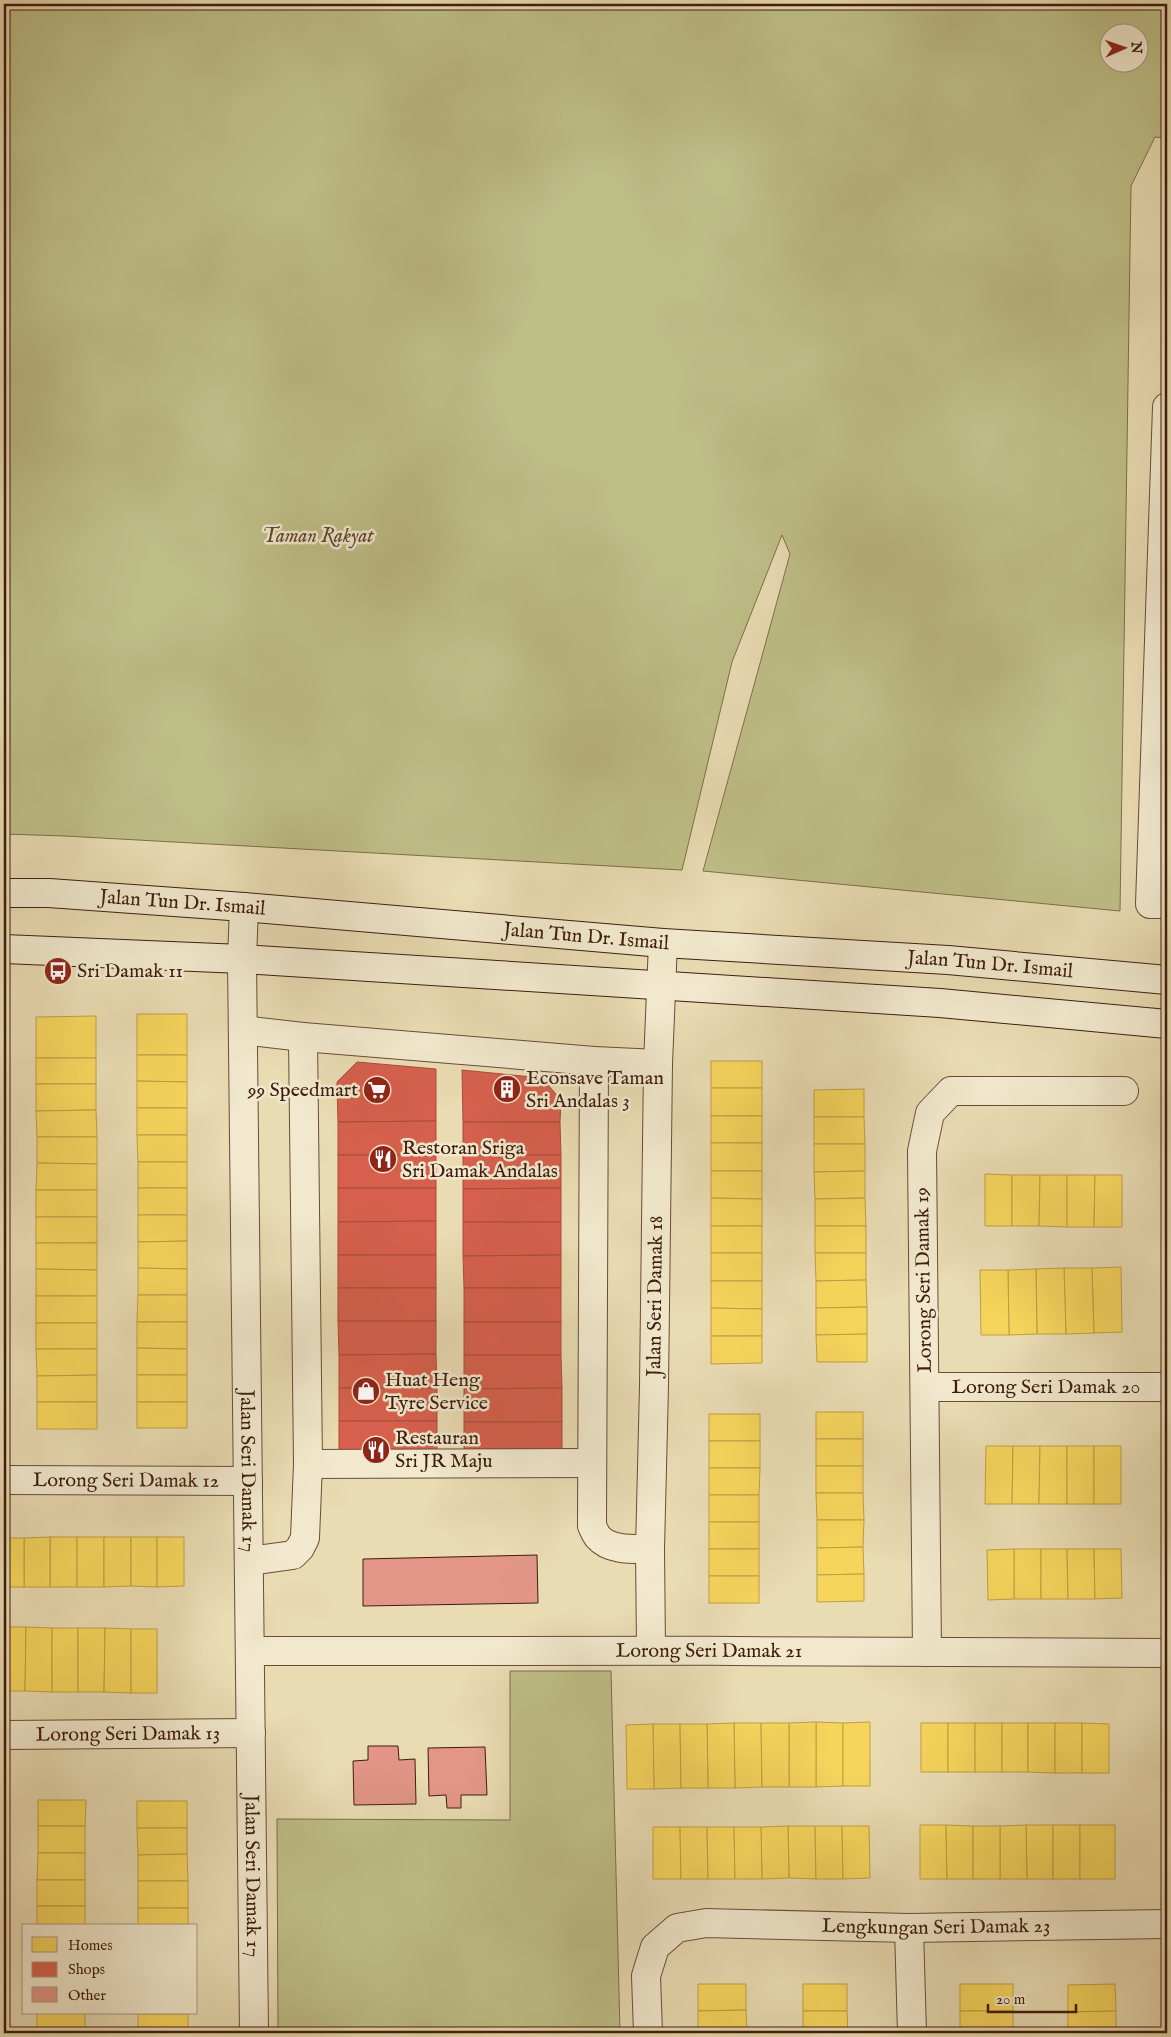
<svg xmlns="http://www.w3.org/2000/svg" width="1171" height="2037" font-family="'IM FELL English',serif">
	<rect width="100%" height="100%" fill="#e9dbb2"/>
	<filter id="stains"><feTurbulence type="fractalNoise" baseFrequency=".004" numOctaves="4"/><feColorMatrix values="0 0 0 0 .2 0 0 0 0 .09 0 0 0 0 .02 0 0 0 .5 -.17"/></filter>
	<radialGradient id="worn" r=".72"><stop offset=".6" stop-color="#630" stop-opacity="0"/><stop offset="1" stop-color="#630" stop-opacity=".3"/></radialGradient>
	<!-- green -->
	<g fill="#bebe87" stroke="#7e6e4b" fill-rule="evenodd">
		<path d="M4 4H1167V138L1155 137 1131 186 1120 911 703 871 790 554 782 535 732 662 682 870 65 836 4 834ZM1108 32H1138V62H1108Z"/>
		<path d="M510 1671H611L620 2033H278L277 1819 510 1820Z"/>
	</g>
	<!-- homes -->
	<g fill="#f6d55c" stroke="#bf9e45">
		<rect x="137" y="1014" width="50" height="41"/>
		<path d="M96 1016V1058H36V1017Z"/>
		<path d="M137 1055H187V1082L137 1081Z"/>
		<rect x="36" y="1058" width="60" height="26"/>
		<rect x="711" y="1061" width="51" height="27"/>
		<path d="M137 1081 187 1082V1108H137Z"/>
		<path d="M36 1084H96V1110L36 1111Z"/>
		<rect x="711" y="1088" width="51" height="28"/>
		<path d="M864 1089V1117H814V1090Z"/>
		<rect x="137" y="1108" width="50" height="27"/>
		<path d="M96 1110 97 1137H37L36 1111Z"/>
		<rect x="711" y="1116" width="51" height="27"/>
		<path d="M814 1117H864L865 1144H814Z"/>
		<path d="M137 1135H187V1162H138Z"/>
		<path d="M37 1137H97V1164L37 1163Z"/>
		<rect x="711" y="1143" width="51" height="28"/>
		<path d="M814 1144H865V1171L814 1172Z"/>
		<rect x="138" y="1162" width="49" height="26"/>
		<path d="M37 1163 97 1164V1190H36Z"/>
		<path d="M711 1171H762V1199L711 1198Z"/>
		<path d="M865 1171V1198L815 1199 814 1172Z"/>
		<path d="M985 1174 1012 1175V1226H985Z"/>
		<path d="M1012 1175H1040L1039 1226H1012Z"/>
		<path d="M1040 1175H1067V1227L1039 1226Z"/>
		<path d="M1067 1175H1095L1094 1227H1067Z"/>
		<path d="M1095 1175H1122V1227H1094Z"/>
		<rect x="138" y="1188" width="49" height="27"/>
		<rect x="36" y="1190" width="61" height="27"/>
		<path d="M711 1198 762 1199V1226H711Z"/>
		<path d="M865 1198 866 1226H815V1199Z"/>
		<path d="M138 1215H187V1241L138 1242Z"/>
		<rect x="36" y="1217" width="61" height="26"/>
		<rect x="711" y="1226" width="51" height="27"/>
		<rect x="815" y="1226" width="51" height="27"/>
		<path d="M187 1241V1269L138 1268V1242Z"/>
		<path d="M36 1243H97V1270L36 1269Z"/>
		<rect x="711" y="1253" width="51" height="28"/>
		<path d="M815 1253H866V1280L816 1281Z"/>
		<path d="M1121 1267 1122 1332 1094 1333 1092 1268Z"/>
		<path d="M138 1268 187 1269V1295H138Z"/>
		<path d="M1064 1268H1092L1094 1333 1066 1334Z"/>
		<path d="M1064 1268 1066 1334H1037L1036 1269Z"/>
		<path d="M36 1269 97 1270V1296H36Z"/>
		<path d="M1036 1269 1037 1334 1009 1335 1008 1270Z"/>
		<path d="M980 1270H1008L1009 1335H981Z"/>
		<path d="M866 1280 867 1307 816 1308V1281Z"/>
		<path d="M711 1281H762V1309L711 1308Z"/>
		<path d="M138 1295H187V1322H137Z"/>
		<rect x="36" y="1296" width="61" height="27"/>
		<path d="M867 1307V1334L816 1335V1308Z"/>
		<path d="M711 1308 762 1309V1336H711Z"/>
		<path d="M137 1322H187V1349L137 1348Z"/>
		<rect x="36" y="1323" width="61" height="26"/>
		<path d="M867 1334V1362H817L816 1335Z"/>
		<path d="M711 1336H762V1363L711 1364Z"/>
		<path d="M137 1348 187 1349V1375H137Z"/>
		<path d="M36 1349H97V1375L37 1376Z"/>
		<path d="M97 1375V1402H37V1376Z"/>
		<rect x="137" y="1375" width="50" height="27"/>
		<rect x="37" y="1402" width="60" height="27"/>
		<rect x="137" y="1402" width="50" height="26"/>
		<rect x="816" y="1412" width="47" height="27"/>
		<rect x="709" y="1414" width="51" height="27"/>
		<rect x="816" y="1439" width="47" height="27"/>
		<rect x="709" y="1441" width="51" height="27"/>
		<path d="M986 1446H1013L1012 1504H985Z"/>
		<path d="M1013 1446H1040L1039 1504H1012Z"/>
		<path d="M1040 1446H1067V1504H1039Z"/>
		<rect x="1067" y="1446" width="27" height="58"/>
		<rect x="1094" y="1446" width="27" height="58"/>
		<rect x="816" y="1466" width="47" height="27"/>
		<path d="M709 1468H760L759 1495H709Z"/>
		<path d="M816 1493H863L864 1520H817Z"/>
		<rect x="709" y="1495" width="50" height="27"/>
		<path d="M817 1520H864L863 1547 817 1548Z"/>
		<rect x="709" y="1522" width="50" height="27"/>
		<rect x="50" y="1537" width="27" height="50"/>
		<path d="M50 1537V1587H24V1538Z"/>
		<rect x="77" y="1537" width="27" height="50"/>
		<path d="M104 1537H131V1586L104 1587Z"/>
		<path d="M131 1537H157V1587L131 1586Z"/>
		<path d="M157 1537H184V1586L157 1587Z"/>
		<rect x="4" y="1538" width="20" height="49"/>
		<path d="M863 1547 864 1574 817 1575V1548Z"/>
		<rect x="709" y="1549" width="50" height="27"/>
		<rect x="1014" y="1549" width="27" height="50"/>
		<path d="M1014 1549V1599L988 1600 987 1550Z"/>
		<path d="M1041 1549H1067L1068 1599H1041Z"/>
		<path d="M1067 1549H1094L1095 1599H1068Z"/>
		<path d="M1094 1549H1121L1122 1598 1095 1599Z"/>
		<path d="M864 1574V1601L817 1602V1575Z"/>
		<rect x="709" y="1576" width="50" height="27"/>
		<path d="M4 1627H26L25 1691H4Z"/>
		<path d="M26 1627 52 1628V1692L25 1691Z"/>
		<rect x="52" y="1628" width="26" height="64"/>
		<path d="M78 1628H105L104 1692H78Z"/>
		<path d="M105 1628 131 1629V1693L104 1692Z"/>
		<rect x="131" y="1629" width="26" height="64"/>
		<path d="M816 1722 843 1723V1786L816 1787Z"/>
		<path d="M816 1722V1787H789V1723Z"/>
		<path d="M870 1722V1786H843V1723Z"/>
		<path d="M734 1723H761L762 1787 735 1788Z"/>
		<path d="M734 1723 735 1788H708L707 1724Z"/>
		<path d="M761 1723H789V1787H762Z"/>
		<rect x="921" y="1723" width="27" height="49"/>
		<rect x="948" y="1723" width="27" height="49"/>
		<rect x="975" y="1723" width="27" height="49"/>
		<rect x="1002" y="1723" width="26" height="49"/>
		<path d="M1028 1723H1055V1773L1028 1772Z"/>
		<rect x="1055" y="1723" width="27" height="50"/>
		<path d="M1082 1723 1109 1724V1773H1082Z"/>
		<path d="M653 1724H680L681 1788 654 1789Z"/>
		<path d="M653 1724 654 1789H627L626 1725Z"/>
		<path d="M680 1724H707L708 1788H681Z"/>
		<path d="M38 1800H86L85 1826H38Z"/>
		<rect x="137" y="1801" width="50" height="27"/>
		<path d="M920 1825H946L947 1879H920Z"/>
		<path d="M946 1825 973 1826V1879H947Z"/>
		<path d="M1026 1825H1053V1879H1027Z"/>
		<path d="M1026 1825 1027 1879H1000V1826Z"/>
		<rect x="1053" y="1825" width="27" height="54"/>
		<rect x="1080" y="1825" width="35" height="54"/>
		<rect x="38" y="1826" width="47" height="27"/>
		<path d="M788 1826H815L816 1879 789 1878Z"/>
		<path d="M788 1826 789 1878 762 1879 761 1827Z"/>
		<path d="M815 1826H842L843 1879H816Z"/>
		<path d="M842 1826H869L870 1878 843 1879Z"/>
		<rect x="973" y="1826" width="27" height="53"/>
		<path d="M653 1827H680L681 1879H653Z"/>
		<path d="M680 1827H707L708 1879H681Z"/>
		<path d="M707 1827H734L735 1879H708Z"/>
		<path d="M734 1827H761L762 1879H735Z"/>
		<path d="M137 1828H187V1854L138 1855Z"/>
		<path d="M38 1853H85V1880H37Z"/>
		<path d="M187 1854 188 1881H138V1855Z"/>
		<rect x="37" y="1880" width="48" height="26"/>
		<rect x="138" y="1881" width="50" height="27"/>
		<rect x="37" y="1906" width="48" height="20"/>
		<rect x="138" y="1908" width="50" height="18"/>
		<path d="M698 1984H746V2010L698 2011Z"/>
		<rect x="803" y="1984" width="44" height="27"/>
		<rect x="960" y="1984" width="53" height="27"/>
		<path d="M1115 1984 1116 2011 1068 2012V1985Z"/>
		<path d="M746 2010 747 2033H698V2011Z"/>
		<path d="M803 2011H847L848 2033H803Z"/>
		<rect x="960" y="2011" width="53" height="22"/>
		<path d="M1116 2011V2033H1068V2012Z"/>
		<rect x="37" y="2013" width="48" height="20"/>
		<rect x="138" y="2014" width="50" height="19"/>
	</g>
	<!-- shops -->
	<g fill="#d6604d" stroke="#a84c3a">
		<path d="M357 1062 436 1069V1121L338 1122 337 1082Z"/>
		<path d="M462 1070 542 1078 561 1100 560 1122H463Z"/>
		<path d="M436 1121V1155H338V1122Z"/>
		<path d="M463 1122H560L561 1155H463Z"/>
		<rect x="338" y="1155" width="98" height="33"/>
		<path d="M463 1155H561V1188L463 1189Z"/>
		<path d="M338 1188H436V1221L338 1222Z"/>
		<path d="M561 1188V1222H463V1189Z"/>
		<path d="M436 1221V1255H338V1222Z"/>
		<path d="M463 1222H561V1255L463 1256Z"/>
		<rect x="338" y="1255" width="98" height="33"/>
		<path d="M561 1255V1288H464L463 1256Z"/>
		<rect x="338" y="1288" width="98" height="33"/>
		<rect x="464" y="1288" width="97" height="34"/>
		<path d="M338 1321H436V1354L339 1355Z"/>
		<rect x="464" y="1322" width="97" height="33"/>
		<path d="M436 1354 437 1388H339V1355Z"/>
		<path d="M464 1355H561L562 1388 464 1389Z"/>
		<rect x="339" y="1388" width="98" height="33"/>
		<path d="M562 1388V1422H464V1389Z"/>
		<path d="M339 1421H437V1454L339 1455Z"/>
		<rect x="464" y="1422" width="98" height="33"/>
	</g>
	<!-- building -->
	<g fill="#e39688" stroke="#3e1d0f">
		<path d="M537 1555 538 1603 363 1606V1559Z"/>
		<path d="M368 1746H398L399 1760 415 1759 416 1804 354 1805 353 1761 368 1760Z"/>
		<path d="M485 1747 487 1795H461V1808H447L446 1795 429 1796 428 1748Z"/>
	</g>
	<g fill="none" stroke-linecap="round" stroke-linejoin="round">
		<defs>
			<g id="street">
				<path d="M1167 407 1150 904H1167"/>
				<path id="s1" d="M244 907 242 959 254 2033"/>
				<path d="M243 1030 303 1037 594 1061 658 1064"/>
				<path d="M594 1061 592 1526C594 1530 596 1535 598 1537 610 1551 634 1549 650 1549"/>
				<path id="s2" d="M925 1387H1167"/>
				<path d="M308 1464 592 1463"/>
				<path id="s3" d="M4 1480 248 1481"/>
				<path d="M249 1561 293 1555 300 1548 305 1538 308 1464 303 1037"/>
				<path id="s4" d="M651 1650 650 1549 654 1386 658 1064 663 943"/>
				<path id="s5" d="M250 1651C556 1650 861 1651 1167 1653"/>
				<path d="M927 1652 922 1151 930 1113 951 1091H1124"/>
				<path id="s6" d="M4 1735 251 1733"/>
				<path d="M909 1928 912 2033"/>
				<path id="s7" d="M648 2033 646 1976 655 1947 677 1928 706 1923 909 1928 1167 1924"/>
			</g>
			<g id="secondary">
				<path id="s8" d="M4 893H49L244 907 663 943 948 960 1167 980"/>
				<path d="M4 949 242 959 940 1003 1167 1024"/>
			</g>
		</defs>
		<!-- street casing -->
		<use href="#street" stroke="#694c38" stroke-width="30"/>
		<!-- secondary casing -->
		<use href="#secondary" stroke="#3e1d0f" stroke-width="30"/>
		<!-- street -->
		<use href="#street" stroke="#f1e8cd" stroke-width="28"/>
		<!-- secondary -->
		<use href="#secondary" stroke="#f1e8cd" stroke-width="28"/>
	</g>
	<!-- icons -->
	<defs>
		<symbol id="bus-disc" viewBox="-11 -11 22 22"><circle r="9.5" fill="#8f2418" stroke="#f1e8cd"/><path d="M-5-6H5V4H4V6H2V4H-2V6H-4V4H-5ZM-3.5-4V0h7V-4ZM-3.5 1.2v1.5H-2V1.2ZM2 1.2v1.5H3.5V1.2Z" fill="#fff"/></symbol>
		<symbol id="building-disc" viewBox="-11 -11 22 22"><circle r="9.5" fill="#8f2418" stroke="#f1e8cd"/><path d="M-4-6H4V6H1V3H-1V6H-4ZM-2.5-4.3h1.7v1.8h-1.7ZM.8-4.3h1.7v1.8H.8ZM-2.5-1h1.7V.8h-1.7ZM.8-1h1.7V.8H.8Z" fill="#fff"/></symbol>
		<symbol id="supermarket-disc" viewBox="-11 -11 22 22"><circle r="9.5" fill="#8f2418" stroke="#f1e8cd"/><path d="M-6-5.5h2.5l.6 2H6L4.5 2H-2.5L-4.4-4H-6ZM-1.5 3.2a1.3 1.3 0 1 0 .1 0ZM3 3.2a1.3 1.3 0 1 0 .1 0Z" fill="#fff"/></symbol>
		<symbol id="restaurant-disc" viewBox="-11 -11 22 22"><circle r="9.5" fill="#8f2418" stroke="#f1e8cd"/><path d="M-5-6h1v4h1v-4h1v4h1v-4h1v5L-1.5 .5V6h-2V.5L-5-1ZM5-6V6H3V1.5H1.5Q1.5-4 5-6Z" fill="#fff"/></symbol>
		<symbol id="shop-disc" viewBox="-11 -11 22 22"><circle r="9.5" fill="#8f2418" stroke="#f1e8cd"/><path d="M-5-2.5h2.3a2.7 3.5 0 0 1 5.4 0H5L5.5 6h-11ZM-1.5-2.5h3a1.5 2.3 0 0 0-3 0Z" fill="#fff"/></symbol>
	</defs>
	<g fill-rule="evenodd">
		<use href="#bus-disc" x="42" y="955" width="32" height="32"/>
		<use href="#building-disc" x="491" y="1073" width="32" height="32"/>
		<use href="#supermarket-disc" x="361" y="1074" width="32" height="32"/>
		<use href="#restaurant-disc" x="367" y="1143" width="32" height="32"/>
		<use href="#shop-disc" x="350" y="1375" width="32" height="32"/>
		<use href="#restaurant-disc" x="360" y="1434" width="32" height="32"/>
	</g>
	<g text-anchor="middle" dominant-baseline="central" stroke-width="5" stroke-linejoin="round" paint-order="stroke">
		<!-- park labels -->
		<g font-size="20" font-style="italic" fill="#5e452d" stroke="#f1e8cd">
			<text x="318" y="536">Taman Rakyat</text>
		</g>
		<!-- street labels -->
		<g font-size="20" fill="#3e1d0f" stroke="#f1e8cd">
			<text stroke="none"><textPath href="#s8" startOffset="179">Jalan Tun Dr. Ismail</textPath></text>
			<text stroke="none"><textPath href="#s8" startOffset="584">Jalan Tun Dr. Ismail</textPath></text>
			<text stroke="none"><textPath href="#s8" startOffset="989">Jalan Tun Dr. Ismail</textPath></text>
			<text transform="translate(924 1280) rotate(-91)">Lorong Seri Damak 19</text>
			<text stroke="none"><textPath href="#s4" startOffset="354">Jalan Seri Damak 18</textPath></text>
			<text stroke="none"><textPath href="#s2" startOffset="121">Lorong Seri Damak 20</textPath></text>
			<text stroke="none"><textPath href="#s1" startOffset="564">Jalan Seri Damak 17</textPath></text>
			<text stroke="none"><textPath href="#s3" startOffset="122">Lorong Seri Damak 12</textPath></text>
			<text stroke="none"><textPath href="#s5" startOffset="459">Lorong Seri Damak 21</textPath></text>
			<text stroke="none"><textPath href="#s6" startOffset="124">Lorong Seri Damak 13</textPath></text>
			<text stroke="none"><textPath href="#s1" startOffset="969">Jalan Seri Damak 17</textPath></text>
			<text stroke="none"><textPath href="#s7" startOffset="376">Lengkungan Seri Damak 23</textPath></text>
		</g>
		<!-- poi labels -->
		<g font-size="20" fill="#3e1d0f" stroke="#f1e8cd" text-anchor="start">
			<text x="77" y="971">Sri Damak 11</text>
			<text x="526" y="1078">Econsave Taman<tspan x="526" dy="23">Sri Andalas 3</tspan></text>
			<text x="358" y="1090" text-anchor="end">99 Speedmart</text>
			<text x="402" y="1148">Restoran Sriga<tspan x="402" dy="23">Sri Damak Andalas</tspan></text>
			<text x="385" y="1380">Huat Heng<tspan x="385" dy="23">Tyre Service</tspan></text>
			<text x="395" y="1438">Restauran<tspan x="395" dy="23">Sri JR Maju</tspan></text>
		</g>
	</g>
	<!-- margin -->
	<rect width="1171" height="2037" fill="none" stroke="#e9dbb2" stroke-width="20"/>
	<rect x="5" y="5" width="1161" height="2027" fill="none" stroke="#3e1d0f" stroke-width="2.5"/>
	<rect x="10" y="10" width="1151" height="2017" fill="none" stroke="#3e1d0f"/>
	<!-- legend -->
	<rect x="22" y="1924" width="175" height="90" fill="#f1e8cd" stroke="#a99781"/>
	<rect x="32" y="1937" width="25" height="15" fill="#f6d55c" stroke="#a99781"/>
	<text x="68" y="1950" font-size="15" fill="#3e1d0f">Homes</text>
	<rect x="32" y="1962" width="25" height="15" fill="#d6604d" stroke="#a99781"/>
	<text x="68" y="1974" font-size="15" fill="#3e1d0f">Shops</text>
	<rect x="32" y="1987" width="25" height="15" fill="#e39688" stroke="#a99781"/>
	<text x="68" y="2000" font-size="15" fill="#3e1d0f">Other</text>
	<!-- north arrow -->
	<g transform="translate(1124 48) rotate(88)"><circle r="24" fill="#f1e8cd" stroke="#a99781"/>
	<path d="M0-4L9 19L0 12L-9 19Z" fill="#8f2418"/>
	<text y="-8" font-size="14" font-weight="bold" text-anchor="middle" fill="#3e1d0f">N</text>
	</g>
	<!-- scale -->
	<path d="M988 2004v8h88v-8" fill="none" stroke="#3e1d0f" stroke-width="2.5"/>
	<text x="996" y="2004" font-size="15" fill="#3e1d0f" stroke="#f1e8cd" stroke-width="4" paint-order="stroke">20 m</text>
	<rect width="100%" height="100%" filter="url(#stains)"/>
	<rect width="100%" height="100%" fill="url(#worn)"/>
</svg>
